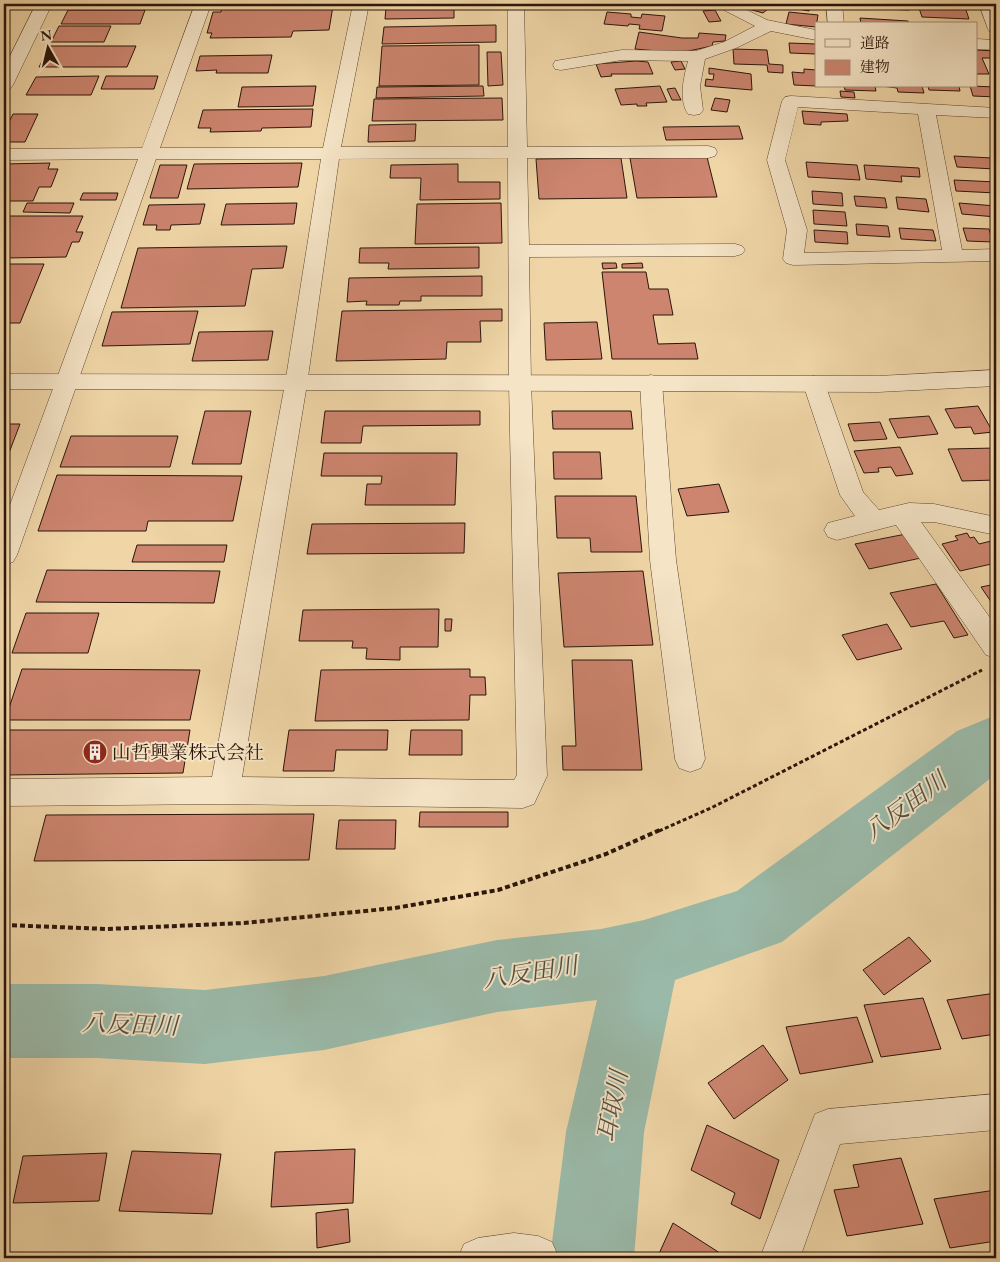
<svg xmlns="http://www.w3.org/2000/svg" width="1000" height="1262" font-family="'EB Garamond','Noto Serif JP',serif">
	<rect width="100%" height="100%" fill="#f0d6a7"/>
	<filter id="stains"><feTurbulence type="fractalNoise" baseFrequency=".004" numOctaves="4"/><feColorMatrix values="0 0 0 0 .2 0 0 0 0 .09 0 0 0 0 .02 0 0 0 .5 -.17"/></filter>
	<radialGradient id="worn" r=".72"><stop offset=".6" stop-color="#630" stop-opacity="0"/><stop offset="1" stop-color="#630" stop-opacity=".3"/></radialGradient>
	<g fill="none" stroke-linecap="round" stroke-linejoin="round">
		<!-- river -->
		<path fill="#9ab9a8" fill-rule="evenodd" d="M996 715V774L782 942 675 980 644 1132 634 1258H550L566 1132 597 1000 497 1012 324 1050 205 1064 97 1058H4V984H97L205 990 324 976 497 940 601 929 644 920 737 891 957 731Z"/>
	</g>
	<!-- building -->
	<g fill="#cd8570" stroke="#2b1509">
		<path d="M743 4H774L763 13 745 8 748 5Z"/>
		<path d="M793 4H811L809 11 792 8Z"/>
		<path d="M848 4H876V8L848 7Z"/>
		<path d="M882 4H908L909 10 883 9Z"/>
		<path d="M918 5 965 7 969 19 922 17Z"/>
		<path d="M333 6 329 30 293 31 291 37 210 38 212 33H207L213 12H221L222 7Z"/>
		<path d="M454 7V18L385 19 386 8Z"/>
		<path d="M68 10H145L140 24H61Z"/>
		<path d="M715 10 721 21 709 22 703 11Z"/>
		<path d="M607 12 631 14V17L641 18 642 14 665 16 662 31 639 29 640 25 629 24 628 26 604 24Z"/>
		<path d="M789 12 818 15 816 27 786 24Z"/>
		<path d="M860 18 908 21 909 24H861Z"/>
		<path d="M496 25V42L382 44 384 27Z"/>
		<path d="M59 26H111L104 42H51Z"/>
		<path d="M639 32 682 38H698L699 33 726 35 725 41 713 42 712 46 679 53 635 49Z"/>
		<path d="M789 43 816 44V54L790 53Z"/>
		<path d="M479 45V85L379 86 382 46Z"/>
		<path d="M50 46H136L127 67H39Z"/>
		<path d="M733 49 767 50 769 64 783 65V73L768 72 767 65 734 64Z"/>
		<path d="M976 50 996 51V58H982L989 74H976Z"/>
		<path d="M487 52H501L503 85 488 86Z"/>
		<path d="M272 55 268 73H216L217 70 196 71 200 56Z"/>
		<path d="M636 61 648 62 653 74H611L612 76 601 77 596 64Z"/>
		<path d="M681 61 685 69 675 70 671 62Z"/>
		<path d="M709 68 751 74 752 90 705 86 706 79 713 80 714 74H709Z"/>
		<path d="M804 69 816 70V86L794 85 792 72 804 73Z"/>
		<path d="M99 76 91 95H26L36 77Z"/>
		<path d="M106 76H158L154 89H101Z"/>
		<path d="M316 86 313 106 238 107 242 87Z"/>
		<path d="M483 86 484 96 376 98 377 87Z"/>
		<path d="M660 86 667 102 646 103 647 106H637V104L621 105 615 89Z"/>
		<path d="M844 86H875L876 91 845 90Z"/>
		<path d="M882 86H922L924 93 898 92 897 88Z"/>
		<path d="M928 86H959L960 91 929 90Z"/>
		<path d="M970 86 996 87V97L973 96Z"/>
		<path d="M675 88 681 100H672L667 89Z"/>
		<path d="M840 91 854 92 855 98 841 97Z"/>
		<path d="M502 98 503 120 372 121 374 99Z"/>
		<path d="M715 98 730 100 727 112 711 110Z"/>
		<path d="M313 109 311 127 262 128 261 131 210 132 211 128H198L203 110Z"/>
		<path d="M802 111 847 114 848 121 821 122V125L804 124Z"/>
		<path d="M13 114H38L25 142H4V132Z"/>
		<path d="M416 124 415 141 368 142 369 125Z"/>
		<path d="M739 126 743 139 666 140 663 127Z"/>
		<path d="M954 156 992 158 995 169 957 167Z"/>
		<path d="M707 157 717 197 637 198 630 158Z"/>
		<path d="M621 158 627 198 539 199 536 159Z"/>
		<path d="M806 162 857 165 860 180 808 177Z"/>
		<path d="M50 163 48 169H58L51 187H39L33 201H4V164Z"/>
		<path d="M302 163 298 187 187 189 194 164Z"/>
		<path d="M458 164V182H500V199L420 200 421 178H390L391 165Z"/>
		<path d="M160 165H187L178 198H150Z"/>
		<path d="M864 165 919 168 920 177 901 176 902 182 866 179Z"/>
		<path d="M954 180 996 182V193L956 191Z"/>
		<path d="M812 191 842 193 843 206 813 204Z"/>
		<path d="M83 193H118L116 200H80Z"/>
		<path d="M854 196 885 198 887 208 856 206Z"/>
		<path d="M896 197 926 199 929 212 898 209Z"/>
		<path d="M27 203H74L70 213 23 212Z"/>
		<path d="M297 203 294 224 221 225 226 204Z"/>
		<path d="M501 203 502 243 415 244 417 204Z"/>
		<path d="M959 203 996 206V217L962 214Z"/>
		<path d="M205 204 200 224 171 225 170 230H156L157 225H143L149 205Z"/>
		<path d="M813 210 845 212 847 226 814 224Z"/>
		<path d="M4 216H83L76 232H83L79 242H72L66 257 4 258Z"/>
		<path d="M856 224 888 226 890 237 857 235Z"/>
		<path d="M899 228 933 230 936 241 901 239Z"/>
		<path d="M963 228 989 229 993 242 967 241Z"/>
		<path d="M814 230 847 232 848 244 815 242Z"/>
		<path d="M287 246 283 268 252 269 245 306 121 308 138 248Z"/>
		<path d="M479 247V268L388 269 389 263H359L360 248Z"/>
		<path d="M602 263H616L617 268 603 269Z"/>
		<path d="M642 263 643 268H622V264Z"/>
		<path d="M4 264H44L20 323H4Z"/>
		<path d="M602 272H646L649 289H668L673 315H653L658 344 695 343 698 359H612Z"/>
		<path d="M482 276V296H421V301H400L399 305H366L367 301 347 302 349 278Z"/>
		<path d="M502 309V321H480L481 342H447L446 359 336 361 342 311Z"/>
		<path d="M198 311 190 344 102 346 112 312Z"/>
		<path d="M597 322 602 359 546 360 544 323Z"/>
		<path d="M273 331 268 360 192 361 199 332Z"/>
		<path d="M978 406 993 432 974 434 971 427 955 428 945 409Z"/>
		<path d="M205 411H251L241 464H192Z"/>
		<path d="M325 411H480V425L363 426 361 443H321Z"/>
		<path d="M552 411H631L633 429H553Z"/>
		<path d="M929 416 938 434 898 438 889 419Z"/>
		<path d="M880 422 887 439 854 441 848 424Z"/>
		<path d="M4 424H20L4 466Z"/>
		<path d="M71 436H178L170 467H60Z"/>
		<path d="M900 447 913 474 896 476 891 467 878 468 879 472 864 473 854 451Z"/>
		<path d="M996 448V480L962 481 948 449Z"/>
		<path d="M553 452H600L602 479H554Z"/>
		<path d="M324 453H457L455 505H365L367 484H381L382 476H321Z"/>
		<path d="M57 475 242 476 233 521H148L146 531H38Z"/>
		<path d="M719 484 729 512 687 516 678 489Z"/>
		<path d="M555 496H636L642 552H591L590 538H557Z"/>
		<path d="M465 523 464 553 307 554 312 524Z"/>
		<path d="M967 533 970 538 974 537 979 544 991 541 996 549V563L960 571 942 544 958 540 955 536Z"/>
		<path d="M906 534 921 558 869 569 855 544Z"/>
		<path d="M137 545H227L224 562H132Z"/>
		<path d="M47 570 220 571 214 603 36 602Z"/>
		<path d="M643 571 653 645 564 647 558 573Z"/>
		<path d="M936 584 968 635 954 638 944 621 911 627 890 593Z"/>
		<path d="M996 584V609L981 587Z"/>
		<path d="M439 609 438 647H400V660L366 659 367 648H352L353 641H299L303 610Z"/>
		<path d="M26 613H99L88 653H12Z"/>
		<path d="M445 619H452L451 631H445Z"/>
		<path d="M887 624 902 649 857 660 842 635Z"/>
		<path d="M572 660H632L642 770H563L562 746H576Z"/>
		<path d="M22 669 200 670 190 720H5Z"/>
		<path d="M470 669V677H485L486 695H470L469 720 315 721 321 670Z"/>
		<path d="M4 730H190L183 773 4 775Z"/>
		<path d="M289 730H388L387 750H336L334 771H283Z"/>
		<path d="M411 730H462V755H409Z"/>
		<path d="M420 812H508V827H419Z"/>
		<path d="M314 814 309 860 34 861 46 815Z"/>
		<path d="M339 820H396L395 849H336Z"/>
		<path d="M909 937 931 961 884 995 863 970Z"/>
		<path d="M996 993V1034L962 1039 947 1000Z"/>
		<path d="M923 998 941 1049 881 1057 864 1005Z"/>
		<path d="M857 1017 873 1062 800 1074 786 1027Z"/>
		<path d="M763 1045 788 1080 734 1119 708 1083Z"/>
		<path d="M707 1125 779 1160 760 1219 731 1204 735 1193 691 1170Z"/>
		<path d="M355 1149 353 1203 271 1207 275 1152Z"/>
		<path d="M132 1151 221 1154 212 1214 119 1211Z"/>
		<path d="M107 1153 99 1201 13 1203 23 1156Z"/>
		<path d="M901 1158 923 1224 847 1236 834 1190 859 1187 853 1165Z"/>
		<path d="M996 1190V1241L950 1248 934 1199Z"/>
		<path d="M348 1209 350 1242 317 1248 316 1213Z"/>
		<path d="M673 1223 723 1255 721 1258H657Z"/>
	</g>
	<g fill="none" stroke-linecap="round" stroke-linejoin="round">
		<defs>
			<g id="minor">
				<path d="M36 4H52L13 85 10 89 4 90V68Z"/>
				<path d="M195 4H211L160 148H323L353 4H369L341 147H508V4H524L527 147 708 146 715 148 717 152 715 156 708 158H527L529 245 735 244 742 246 745 250 742 254 735 256 529 257 531 383 547 776 534 804 523 808 225 804 4 806V779L212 777 285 384 321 159H156L17 555 13 562 4 565V521L138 159 4 160V149L142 148ZM508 158 509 383 517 775 514 780 242 777 307 384 339 159Z"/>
				<path d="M716 4H735L767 20 816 30V40L771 31 736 48 705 59 700 86 703 110 700 114 694 115 688 114C678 99 684 77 688 61L622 60 561 70 555 69 553 65 555 61 561 60 622 50 696 51 724 42 755 26 718 7Z"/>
				<path d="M826 4H842L844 24H828Z"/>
				<path d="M979 4H995L996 34 990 32 988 29Z"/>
				<path d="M976 39 996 40V50L976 49Z"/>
				<path d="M791 96 996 108V118L936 115 962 250 996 249V261L793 265 786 263 783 259 787 230 767 160 782 101 785 97ZM798 107 918 114 942 250 804 253 807 230 785 160Z"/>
				<path d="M651 375 659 378 662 383 676 560 705 759 701 768 690 772 679 768 675 759 650 560 640 383 643 378Z"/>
				<path d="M814 376 822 379 825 384 863 492 879 510 909 503 934 504 996 517V535L934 522H921L996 626V658L986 655 896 525 837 540 828 537 824 530 828 523 855 516 840 495 803 384 806 379Z"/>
				<path d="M996 1094V1130L840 1144 800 1258H760L815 1114 828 1109Z"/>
				<path d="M514 1233 538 1236 552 1242 558 1256 557 1258H458L464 1244 478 1238Z"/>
			</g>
			<path id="tertiary" d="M996 370V386L878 392 4 389V374L878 376Z"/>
		</defs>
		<!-- minor casing -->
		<use href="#minor" stroke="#5c4530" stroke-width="1"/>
		<!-- tertiary casing -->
		<use href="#tertiary" stroke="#5c4530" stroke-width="1"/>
		<!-- path-far1 -->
		<path stroke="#2b1509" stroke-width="3" stroke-dasharray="4 2.5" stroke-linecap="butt" d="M659 831 711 808 982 670"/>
		<!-- path -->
		<path stroke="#2b1509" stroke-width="4" stroke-dasharray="5 3" stroke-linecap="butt" d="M4 925 107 929 244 923 395 908 498 890 606 854 662 829"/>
		<!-- minor -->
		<use href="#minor" fill="#f5e4c6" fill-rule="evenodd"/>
		<!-- tertiary -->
		<use href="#tertiary" fill="#f5e4c6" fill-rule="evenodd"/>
	</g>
	<!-- icons -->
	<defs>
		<symbol id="building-disc" viewBox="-11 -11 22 22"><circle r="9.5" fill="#8f2418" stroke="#f5e4c6"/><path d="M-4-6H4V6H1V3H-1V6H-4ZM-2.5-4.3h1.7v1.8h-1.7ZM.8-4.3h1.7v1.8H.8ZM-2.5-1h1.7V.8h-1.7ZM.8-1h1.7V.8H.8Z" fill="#fff"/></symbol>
	</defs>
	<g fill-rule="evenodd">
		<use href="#building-disc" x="81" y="738" width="28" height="28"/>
	</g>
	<g text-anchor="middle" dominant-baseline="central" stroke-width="4" stroke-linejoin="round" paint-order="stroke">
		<!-- poi labels -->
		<g font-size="19" fill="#2b1509" stroke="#f5e4c6" text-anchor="start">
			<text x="112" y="752">山哲興業株式会社</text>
		</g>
		<!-- near-water labels -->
		<g font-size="24" font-style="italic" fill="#524e41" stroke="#f5e4c6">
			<text transform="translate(905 806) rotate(-37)">八反田川</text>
			<text transform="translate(530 972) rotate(-9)">八反田川</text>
			<text transform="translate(130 1024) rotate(2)">八反田川</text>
			<text transform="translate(612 1106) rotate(-79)">耳取川</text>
		</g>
	</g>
	<!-- margin -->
	<rect width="1000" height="1262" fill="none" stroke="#f0d6a7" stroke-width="20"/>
	<rect x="5" y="5" width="990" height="1252" fill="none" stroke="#2b1509" stroke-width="2.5"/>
	<rect x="10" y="10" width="980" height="1242" fill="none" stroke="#2b1509"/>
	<!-- legend -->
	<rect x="815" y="22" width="162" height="65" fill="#f5e4c6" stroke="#a4917a"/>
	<rect x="825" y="39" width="25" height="8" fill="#f5e4c6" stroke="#a4917a"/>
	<text x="860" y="48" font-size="15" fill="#2b1509">道路</text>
	<rect x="825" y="60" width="25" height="15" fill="#cd8570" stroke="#a4917a"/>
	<text x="860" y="72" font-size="15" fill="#2b1509">建物</text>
	<!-- north arrow -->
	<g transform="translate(48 48) rotate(352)" stroke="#f5e4c6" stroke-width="4" paint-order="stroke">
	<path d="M0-4L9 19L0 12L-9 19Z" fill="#2b1509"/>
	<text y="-8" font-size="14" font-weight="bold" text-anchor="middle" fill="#2b1509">N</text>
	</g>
	<rect width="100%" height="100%" filter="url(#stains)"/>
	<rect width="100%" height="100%" fill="url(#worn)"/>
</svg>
